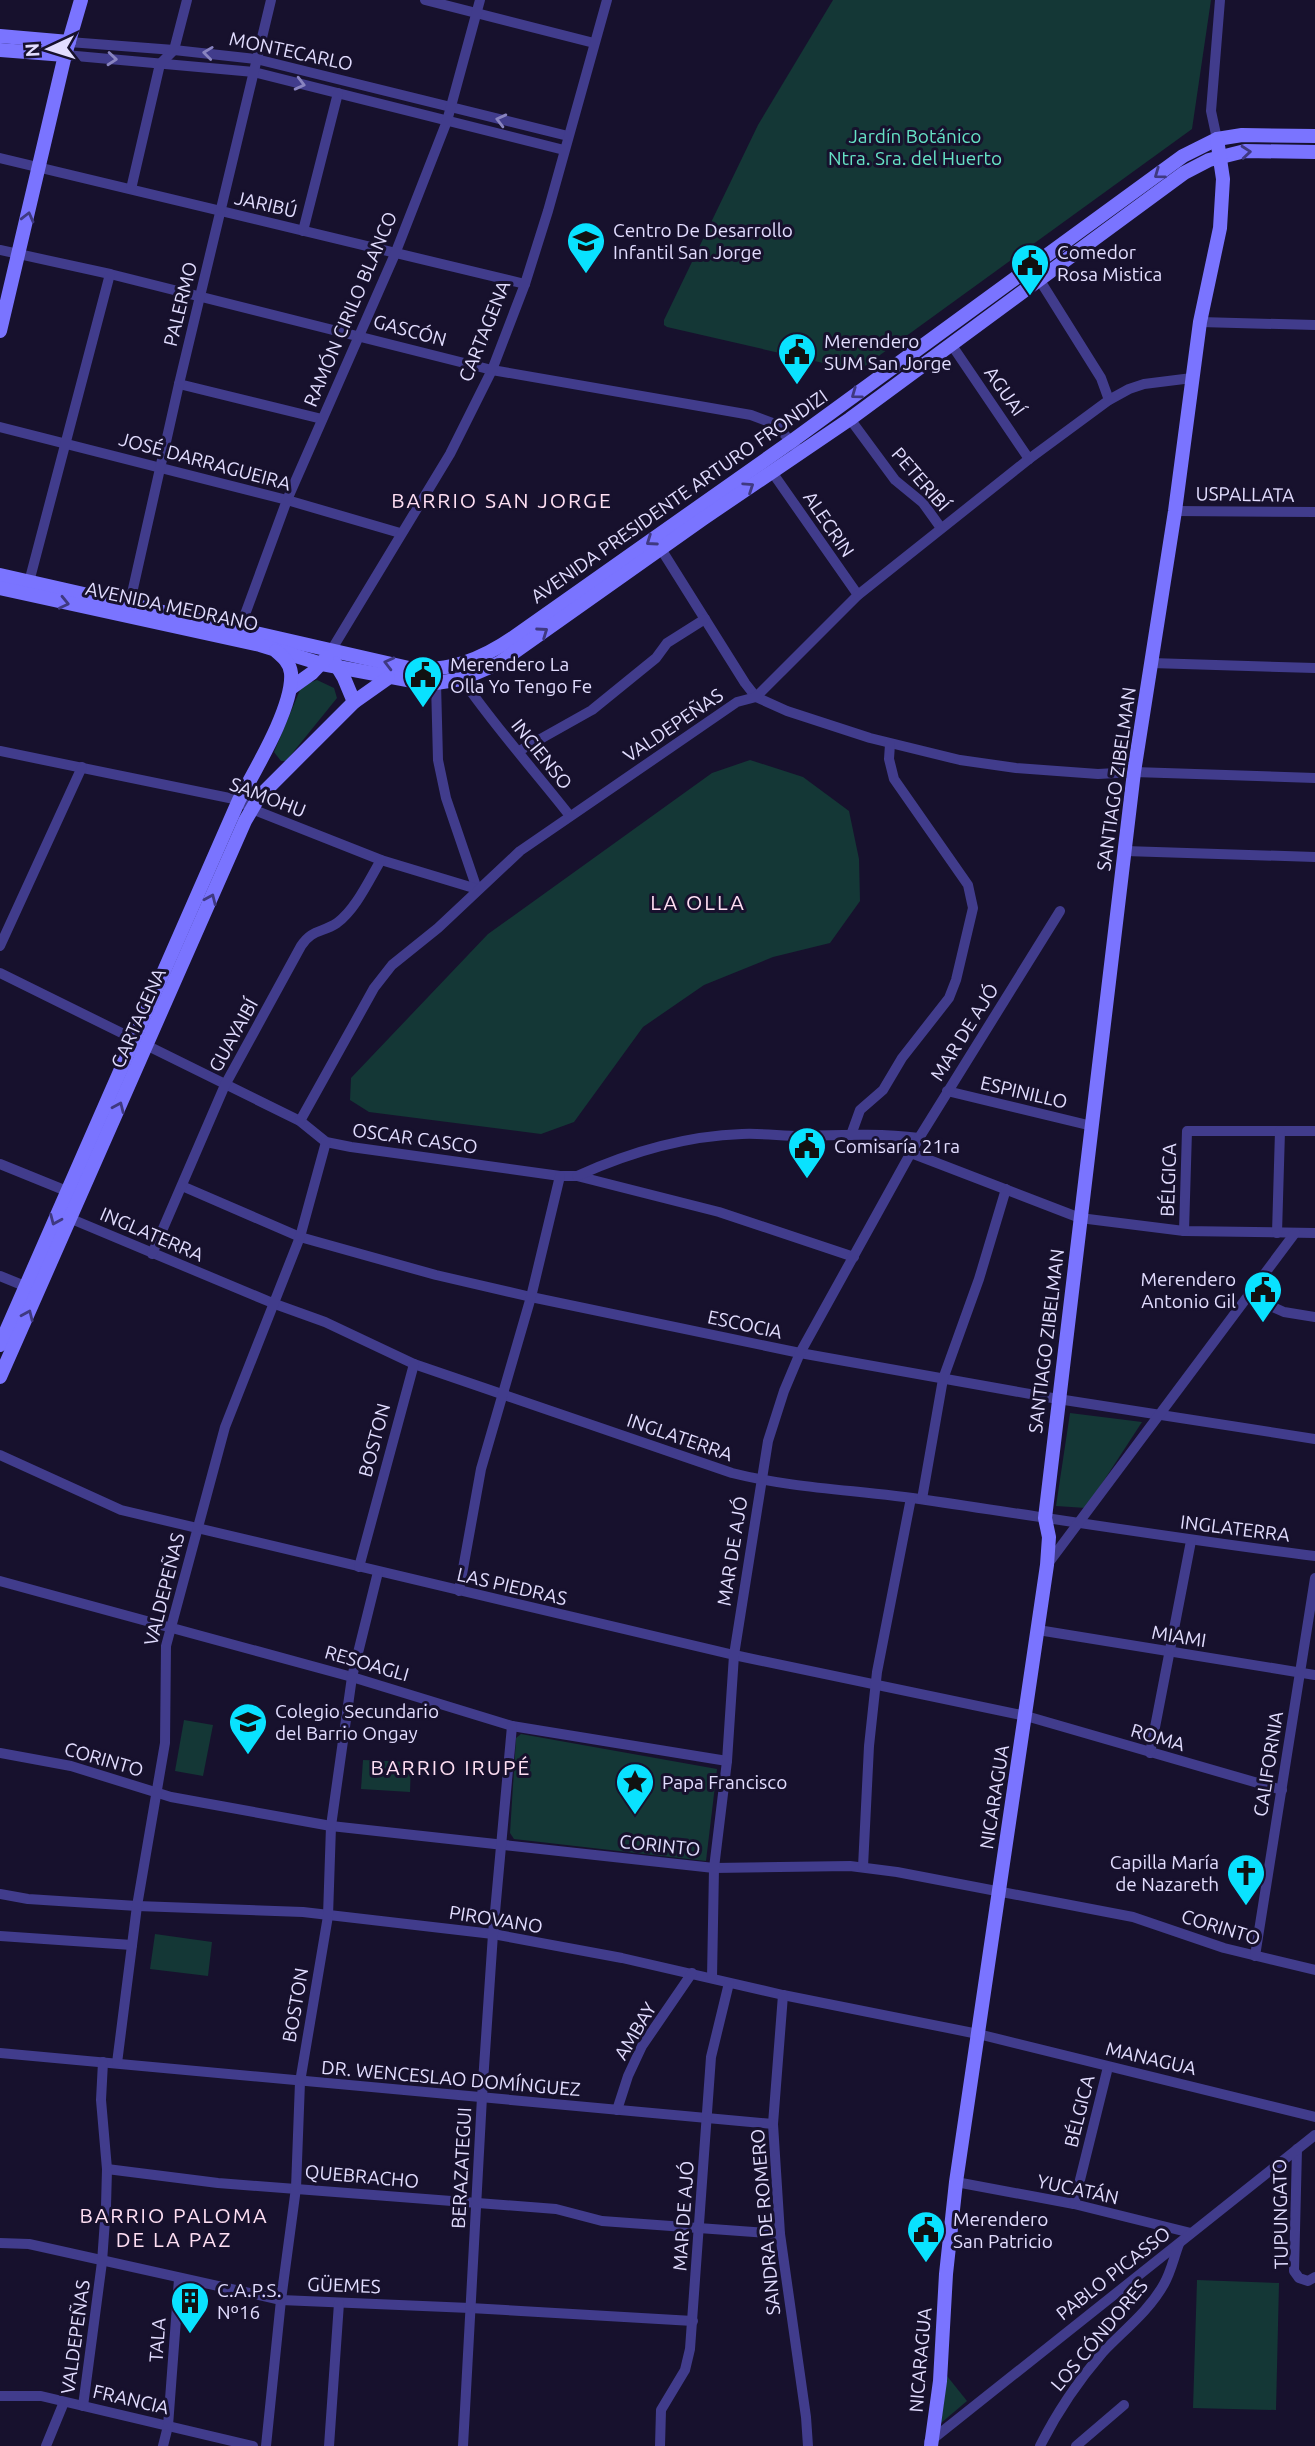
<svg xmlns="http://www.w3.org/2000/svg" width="1315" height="2446" font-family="Ubuntu,sans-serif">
	<rect width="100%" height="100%" fill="#17112d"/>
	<!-- green -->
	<g fill="#143736">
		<path d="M833 0H1211L1192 129 858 371 667 327 664 325V320L758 125Z"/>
		<path d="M317 680 334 688 337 698 286 761H281L274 752 300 690 309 683Z"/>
		<path d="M750 760 803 777 849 811 859 859 860 901 830 943 773 957 704 985 643 1027 574 1122 541 1134 369 1112 350 1100 351 1078 488 934 712 773Z"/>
		<path d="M1070 1413 1142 1422 1086 1508 1056 1506Z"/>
		<path d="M184 1720 213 1725 203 1776 175 1771Z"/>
		<path d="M521 1734 717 1769 706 1861 514 1839 510 1833 516 1738Z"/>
		<path d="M363 1760 411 1762 410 1792 361 1789Z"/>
		<path d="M155 1934 212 1942 208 1976 150 1969Z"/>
		<path d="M1197 2280 1279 2283 1276 2410 1193 2408Z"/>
		<path d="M947 2376 967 2401 941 2423Z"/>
	</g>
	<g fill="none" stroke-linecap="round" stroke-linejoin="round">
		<!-- street -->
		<g stroke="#413c8c" stroke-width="10">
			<path d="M425 0 594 43"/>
			<path d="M69 42 174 50 256 59 568 136"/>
			<path d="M65 55 254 72 564 150"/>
			<path d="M1217 139 1211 111 1220 0"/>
			<path d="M0 158 525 284"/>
			<path d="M131 189 160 64 174 50 187 0"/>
			<path d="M303 231 338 93"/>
			<path d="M0 250 110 274 492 370 751 415 775 424 796 447"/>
			<path d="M1039 279 1101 378 1109 400"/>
			<path d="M1200 322 1315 325"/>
			<path d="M951 344 1029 459"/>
			<path d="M179 384 322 419"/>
			<path d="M850 419 895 480 923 503 941 528"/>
			<path d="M0 427 287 500 400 533"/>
			<path d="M772 472 858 595"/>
			<path d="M1175 511 1315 512"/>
			<path d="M661 549 745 683 756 697 787 711 870 738 960 760 1016 768 1098 774 1134 772 1315 778"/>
			<path d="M29 582 110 274"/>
			<path d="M128 611 179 384 271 0"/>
			<path d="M240 628 287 500 395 254 447 121 480 0"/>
			<path d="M332 649 450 454 492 370 525 284 548 211 607 0"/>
			<path d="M1151 663 1315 668"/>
			<path d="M462 679C495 727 534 770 570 816"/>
			<path d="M436 683 438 760 446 798 477 889"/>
			<path d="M0 751 239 800 252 809 381 860 477 889"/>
			<path d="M519 751 592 710 656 658 667 643 705 619"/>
			<path d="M1125 851 1315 857"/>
			<path d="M0 946 82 767"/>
			<path d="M0 973 300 1121 326 1142 351 1147 560 1176H577L719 1212 854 1257"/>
			<path d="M947 1091 1092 1126"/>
			<path d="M300 1121 374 988 392 965 438 928 520 851 737 702 756 697 858 595 1029 459 1109 400 1129 389 1144 384 1192 378"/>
			<path d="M851 1135 860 1110 883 1090 902 1058 949 998 956 980 973 908 968 885 894 779 889 759 890 744"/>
			<path d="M911 1153 1080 1218 1184 1231 1315 1233"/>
			<path d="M0 1164 74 1194"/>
			<path d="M577 1176C630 1152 684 1136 742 1134 762 1133 782 1136 801 1136 841 1135 880 1133 919 1138"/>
			<path d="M182 1186 300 1237 436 1275 531 1297 800 1353 1058 1399 1315 1439"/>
			<path d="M69 1218 275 1304 325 1322 414 1364 732 1473C795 1489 861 1490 926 1500 1056 1519 1185 1540 1315 1556"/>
			<path d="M1184 1231 1187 1131H1315"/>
			<path d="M1277 1233 1280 1131"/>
			<path d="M152 1254 225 1085 301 946C312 929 322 933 337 923 356 909 369 880 381 860"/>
			<path d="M0 1276 32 1289"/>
			<path d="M1248 1296 1284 1312 1315 1317"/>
			<path d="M0 1455 121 1510 734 1655 1026 1716 1282 1790"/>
			<path d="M922 1499 943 1379 979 1279 1006 1189"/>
			<path d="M1047 1565 1295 1233"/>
			<path d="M359 1567 414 1364"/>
			<path d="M0 1581 352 1677 512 1726 727 1761"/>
			<path d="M459 1591 481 1469 531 1297 560 1176"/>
			<path d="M1038 1630 1315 1675"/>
			<path d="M0 1753 71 1766 171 1797 331 1826 714 1868 850 1866 897 1872 1133 1917 1224 1948 1315 1970"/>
			<path d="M1150 1753 1191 1541"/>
			<path d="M863 1867 869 1746 877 1672 911 1498"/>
			<path d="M0 1894 28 1899 137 1906 303 1912 493 1934 622 1958 783 1995 978 2034 1315 2117"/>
			<path d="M0 1936 132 1945"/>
			<path d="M1255 1956 1315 1578"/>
			<path d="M712 1978 714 1868 727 1761 734 1655 768 1441 784 1391 800 1353 919 1138 1060 911"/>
			<path d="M783 1995 773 2124 780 2234 806 2417 808 2446"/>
			<path d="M0 2053 773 2124"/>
			<path d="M117 2063 137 1906 165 1743 166 1646 225 1427 300 1237 326 1142"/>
			<path d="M617 2110 628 2076 642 2046 692 1973"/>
			<path d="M1297 2149 1294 2271 1299 2278 1308 2281 1315 2277"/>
			<path d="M107 2169 218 2183 556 2209 602 2221 780 2234"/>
			<path d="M956 2182 1074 2204 1191 2233"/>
			<path d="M1074 2204 1108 2067"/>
			<path d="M0 2243 29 2244 281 2300 470 2308 693 2321"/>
			<path d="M0 2396H41L253 2446"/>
			<path d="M83 2406 102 2262 106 2206 107 2169 101 2100 103 2062"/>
			<path d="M929 2442 1315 2135"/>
			<path d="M46 2446 64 2402"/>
			<path d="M163 2446 168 2426 179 2279"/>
			<path d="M266 2446 281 2300 296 2188 300 2082 328 1916 331 1826 352 1677 378 1572"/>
			<path d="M329 2446 339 2303"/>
			<path d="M463 2446 482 2097 493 1934 512 1726"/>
			<path d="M660 2446 661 2410 685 2370 690 2349 711 2057 729 1983"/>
			<path d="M1040 2446C1057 2412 1078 2381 1103 2352 1124 2330 1149 2311 1164 2284 1171 2272 1174 2257 1179 2244"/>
			<path d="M1076 2446 1124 2405"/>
		</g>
		<!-- secondary -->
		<g stroke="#7a74ff" stroke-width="14">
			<path d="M0 36 69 42"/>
			<path d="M0 50 65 55"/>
			<path d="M0 331 65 55 81 0"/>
			<path d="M0 575 409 668C448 673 482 659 514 637L792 441 1183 156 1217 139 1242 135 1315 136"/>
			<path d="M0 588 260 645 322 664 418 682 436 683 462 679 499 663 704 518 850 419 1184 173 1209 160 1245 151 1315 152"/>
			<path d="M335 663 344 678 354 702"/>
			<path d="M291 688 312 673 327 657"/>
			<path d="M0 1345 239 800C255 770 294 706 291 673 290 663 283 657 276 651"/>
			<path d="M0 1377 245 821 259 797 354 702 388 678"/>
			<path d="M931 2446 940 2381 946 2274 956 2182 1047 1565 1049 1537 1045 1518 1134 772 1175 511 1200 322 1220 228 1223 179 1217 139"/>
		</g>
	</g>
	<!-- one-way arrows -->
	<defs><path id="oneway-chevron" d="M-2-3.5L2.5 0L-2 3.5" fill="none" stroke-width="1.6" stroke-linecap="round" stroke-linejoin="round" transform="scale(1.75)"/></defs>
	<g stroke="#8984c0">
		<use href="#oneway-chevron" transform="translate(208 53) rotate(-173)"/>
		<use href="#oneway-chevron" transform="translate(112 59) rotate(5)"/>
		<use href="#oneway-chevron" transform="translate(300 84) rotate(14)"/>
		<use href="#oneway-chevron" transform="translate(501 120) rotate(-166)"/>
	</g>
	<g stroke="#3f3981">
		<use href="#oneway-chevron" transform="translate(1246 152) rotate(-5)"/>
		<use href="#oneway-chevron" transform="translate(1159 174) rotate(144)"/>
		<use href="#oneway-chevron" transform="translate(28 217) rotate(-76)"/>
		<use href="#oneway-chevron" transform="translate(856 394) rotate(144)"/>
		<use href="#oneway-chevron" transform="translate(749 487) rotate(-34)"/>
		<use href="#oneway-chevron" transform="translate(651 541) rotate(145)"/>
		<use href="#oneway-chevron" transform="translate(64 603) rotate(13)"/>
		<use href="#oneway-chevron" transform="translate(543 632) rotate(-35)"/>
		<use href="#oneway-chevron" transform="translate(389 663) rotate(-166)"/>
		<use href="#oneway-chevron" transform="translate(211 899) rotate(-66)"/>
		<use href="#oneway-chevron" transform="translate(119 1107) rotate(-66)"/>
		<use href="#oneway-chevron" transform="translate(55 1220) rotate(113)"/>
		<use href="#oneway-chevron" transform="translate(28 1315) rotate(-66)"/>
	</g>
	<!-- icons -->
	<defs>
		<symbol id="school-pin" viewBox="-11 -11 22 30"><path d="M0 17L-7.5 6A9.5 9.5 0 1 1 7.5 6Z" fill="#09e2ff" stroke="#17112d"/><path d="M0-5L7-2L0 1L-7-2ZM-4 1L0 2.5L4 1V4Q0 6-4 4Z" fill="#111"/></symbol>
		<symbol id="civic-pin" viewBox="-11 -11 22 30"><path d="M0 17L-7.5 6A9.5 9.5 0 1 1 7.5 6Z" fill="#09e2ff" stroke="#17112d"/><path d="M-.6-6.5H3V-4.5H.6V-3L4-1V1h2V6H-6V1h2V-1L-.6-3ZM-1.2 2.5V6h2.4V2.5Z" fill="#111"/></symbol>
		<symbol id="sight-pin" viewBox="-11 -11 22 30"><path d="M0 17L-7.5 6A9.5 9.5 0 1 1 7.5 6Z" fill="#09e2ff" stroke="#17112d"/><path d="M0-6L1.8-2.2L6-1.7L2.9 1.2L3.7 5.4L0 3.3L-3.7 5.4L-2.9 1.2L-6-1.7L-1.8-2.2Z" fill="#111"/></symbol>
		<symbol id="church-pin" viewBox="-11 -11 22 30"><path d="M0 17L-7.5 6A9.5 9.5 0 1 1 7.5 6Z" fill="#09e2ff" stroke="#17112d"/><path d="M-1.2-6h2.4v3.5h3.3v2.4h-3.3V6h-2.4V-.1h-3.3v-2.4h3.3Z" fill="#111"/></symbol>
		<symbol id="building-pin" viewBox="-11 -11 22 30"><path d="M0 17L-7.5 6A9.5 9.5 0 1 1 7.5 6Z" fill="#09e2ff" stroke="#17112d"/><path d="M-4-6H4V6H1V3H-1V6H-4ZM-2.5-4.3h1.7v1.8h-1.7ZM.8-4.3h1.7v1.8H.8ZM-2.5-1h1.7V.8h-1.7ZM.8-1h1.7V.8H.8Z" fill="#111"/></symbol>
	</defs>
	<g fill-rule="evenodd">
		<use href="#school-pin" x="564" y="219" width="44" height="60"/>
		<use href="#civic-pin" x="1008" y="241" width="44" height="60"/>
		<use href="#civic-pin" x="775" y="330" width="44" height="60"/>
		<use href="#civic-pin" x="401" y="653" width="44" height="60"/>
		<use href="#civic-pin" x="785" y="1124" width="44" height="60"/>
		<use href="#civic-pin" x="1241" y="1268" width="44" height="60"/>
		<use href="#school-pin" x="226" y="1700" width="44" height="60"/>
		<use href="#sight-pin" x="613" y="1760" width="44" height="60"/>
		<use href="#church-pin" x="1224" y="1851" width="44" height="60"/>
		<use href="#civic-pin" x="904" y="2208" width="44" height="60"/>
		<use href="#building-pin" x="168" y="2279" width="44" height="60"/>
	</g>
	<g text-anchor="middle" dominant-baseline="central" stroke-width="6" stroke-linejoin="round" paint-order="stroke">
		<!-- street labels -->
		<g font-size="19" fill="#e2ddff" stroke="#17112d">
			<text transform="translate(291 51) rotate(12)">MONTECARLO</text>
			<text transform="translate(266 204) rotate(13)">JARIBÚ</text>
			<text transform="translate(180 304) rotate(-76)">PALERMO</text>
			<text transform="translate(350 309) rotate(-67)">RAMÓN CIRILO BLANCO</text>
			<text transform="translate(410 330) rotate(15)">GASCÓN</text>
			<text transform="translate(484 331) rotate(-68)">CARTAGENA</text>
			<text transform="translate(1005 391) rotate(55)">AGUAÍ</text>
			<text transform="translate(205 461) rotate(15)">JOSÉ DARRAGUEIRA</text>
			<text transform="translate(921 479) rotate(49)">PETERIBÍ</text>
			<text transform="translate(1245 494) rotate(1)">USPALLATA</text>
			<text transform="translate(679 496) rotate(-35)">AVENIDA PRESIDENTE ARTURO FRONDIZI</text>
			<text transform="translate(829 524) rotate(56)">ALECRIN</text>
			<text transform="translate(172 606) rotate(12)">AVENIDA MEDRANO</text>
			<text transform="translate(673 725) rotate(-34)">VALDEPEÑAS</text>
			<text transform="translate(542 754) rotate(51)">INCIENSO</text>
			<text transform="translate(1116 779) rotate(-82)">SANTIAGO ZIBELMAN</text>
			<text transform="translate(268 797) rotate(21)">SAMOHU</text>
			<text transform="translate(138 1018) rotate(-66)">CARTAGENA</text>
			<text transform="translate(964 1032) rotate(-58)">MAR DE AJÓ</text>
			<text transform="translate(233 1035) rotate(-61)">GUAYAIBÍ</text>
			<text transform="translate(1024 1092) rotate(13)">ESPINILLO</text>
			<text transform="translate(415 1138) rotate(8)">OSCAR CASCO</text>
			<text transform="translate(1168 1180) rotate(-88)">BÉLGICA</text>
			<text transform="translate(152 1234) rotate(23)">INGLATERRA</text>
			<text transform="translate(745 1324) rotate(12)">ESCOCIA</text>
			<text transform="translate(1046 1341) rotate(-83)">SANTIAGO ZIBELMAN</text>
			<text transform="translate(680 1437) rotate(19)">INGLATERRA</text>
			<text transform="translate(374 1440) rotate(-75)">BOSTON</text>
			<text transform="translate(1235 1528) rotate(7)">INGLATERRA</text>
			<text transform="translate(732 1551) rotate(-81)">MAR DE AJÓ</text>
			<text transform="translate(512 1586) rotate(13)">LAS PIEDRAS</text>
			<text transform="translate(164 1589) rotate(-76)">VALDEPEÑAS</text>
			<text transform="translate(1179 1636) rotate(9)">MIAMI</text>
			<text transform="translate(367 1663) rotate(16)">RESOAGLI</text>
			<text transform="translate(1158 1737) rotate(16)">ROMA</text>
			<text transform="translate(104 1759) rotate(16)">CORINTO</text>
			<text transform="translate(1268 1764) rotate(-81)">CALIFORNIA</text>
			<text transform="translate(994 1797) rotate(-81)">NICARAGUA</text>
			<text transform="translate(660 1845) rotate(6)">CORINTO</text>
			<text transform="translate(496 1919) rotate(9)">PIROVANO</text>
			<text transform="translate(1221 1927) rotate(17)">CORINTO</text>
			<text transform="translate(295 2005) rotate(-80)">BOSTON</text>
			<text transform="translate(635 2031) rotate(-59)">AMBAY</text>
			<text transform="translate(1151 2058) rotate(13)">MANAGUA</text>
			<text transform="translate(451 2078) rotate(5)">DR. WENCESLAO DOMÍNGUEZ</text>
			<text transform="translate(1079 2111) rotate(-76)">BÉLGICA</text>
			<text transform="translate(461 2168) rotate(-87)">BERAZATEGUI</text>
			<text transform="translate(362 2176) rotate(5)">QUEBRACHO</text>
			<text transform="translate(1078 2189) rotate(12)">YUCATÁN</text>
			<text transform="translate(1280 2214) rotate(-91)">TUPUNGATO</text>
			<text transform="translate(683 2216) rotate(-86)">MAR DE AJÓ</text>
			<text transform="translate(765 2222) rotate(-95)">SANDRA DE ROMERO</text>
			<text transform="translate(1113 2273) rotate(-38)">PABLO PICASSO</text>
			<text transform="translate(344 2285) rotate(2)">GÜEMES</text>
			<text transform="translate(1099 2335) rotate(-50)">LOS CÓNDORES</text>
			<text transform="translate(75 2337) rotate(-82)">VALDEPEÑAS</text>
			<text transform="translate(157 2340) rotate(-86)">TALA</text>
			<text transform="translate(920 2360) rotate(-85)">NICARAGUA</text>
			<text transform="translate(131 2399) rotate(13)">FRANCIA</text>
		</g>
		<!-- park labels -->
		<g font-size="19" fill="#66e3c6" stroke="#17112d">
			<text x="915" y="136">Jardín Botánico<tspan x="915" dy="22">Ntra. Sra. del Huerto</tspan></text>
		</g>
		<!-- poi labels -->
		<g font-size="19" fill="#e2ddff" stroke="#17112d" text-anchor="start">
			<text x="613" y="230">Centro De Desarrollo<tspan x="613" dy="22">Infantil San Jorge</tspan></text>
			<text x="1057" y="252">Comedor<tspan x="1057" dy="22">Rosa Mistica</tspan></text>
			<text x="824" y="341">Merendero<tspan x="824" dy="22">SUM San Jorge</tspan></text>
			<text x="450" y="664">Merendero La<tspan x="450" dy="22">Olla Yo Tengo Fe</tspan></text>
			<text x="834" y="1146">Comisaría 21ra</text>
			<text x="1236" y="1279" text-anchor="end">Merendero<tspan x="1236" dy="22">Antonio Gil</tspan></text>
			<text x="275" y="1711">Colegio Secundario<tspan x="275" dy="22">del Barrio Ongay</tspan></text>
			<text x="662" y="1782">Papa Francisco</text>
			<text x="1219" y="1862" text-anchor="end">Capilla María<tspan x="1219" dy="22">de Nazareth</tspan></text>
			<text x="953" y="2219">Merendero<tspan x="953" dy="22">San Patricio</tspan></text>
			<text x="217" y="2290">C.A.P.S.<tspan x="217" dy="22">Nº16</tspan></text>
		</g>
		<!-- neighbourhood labels -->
		<g font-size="21" letter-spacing="2" fill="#ffdff3" stroke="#17112d">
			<text x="502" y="500">BARRIO SAN JORGE</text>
			<text x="698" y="902">LA OLLA</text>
			<text x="451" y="1767">BARRIO IRUPÉ</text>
			<text x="174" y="2215">BARRIO PALOMA<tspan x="174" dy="24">DE LA PAZ</tspan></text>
		</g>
	</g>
	<!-- north arrow -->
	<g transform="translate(49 49) rotate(266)" stroke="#17112d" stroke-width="5" paint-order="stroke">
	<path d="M0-5L12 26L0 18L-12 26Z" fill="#e2ddff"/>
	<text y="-10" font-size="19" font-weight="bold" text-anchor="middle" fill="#e2ddff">N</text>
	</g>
</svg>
